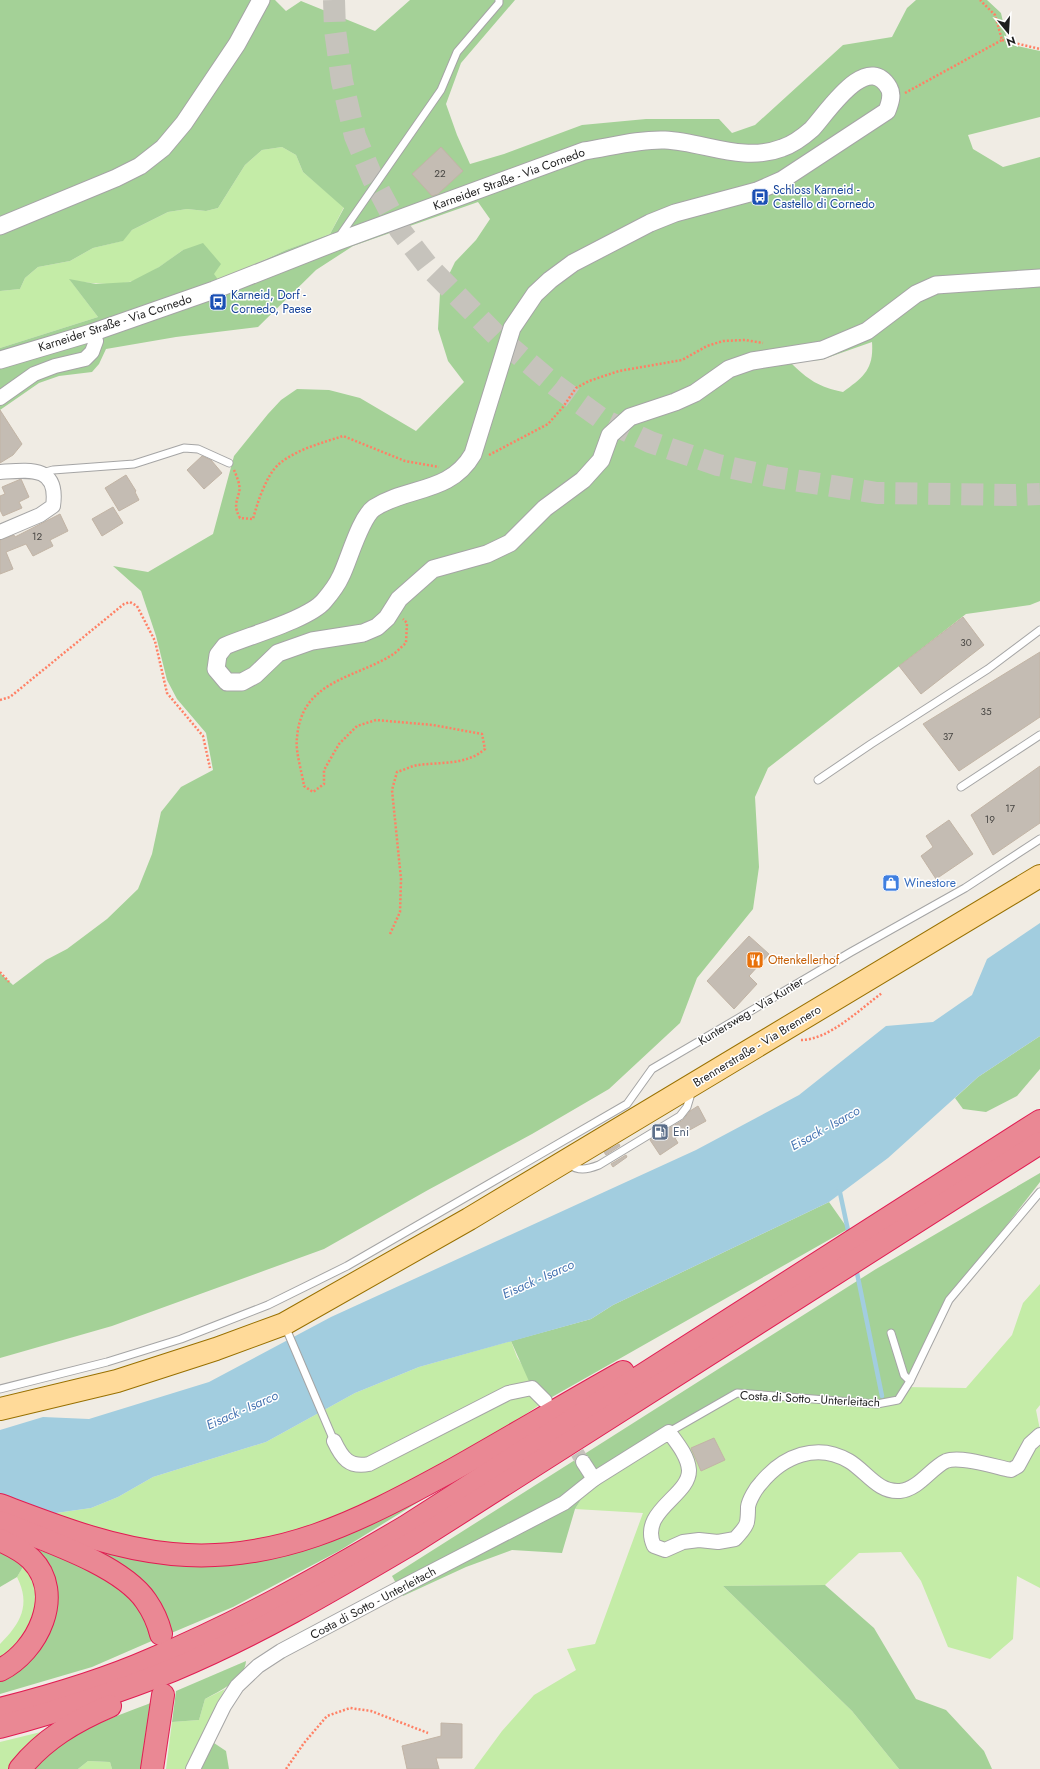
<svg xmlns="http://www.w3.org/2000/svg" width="1040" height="1769" font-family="Jost,sans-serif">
	<rect width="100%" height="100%" fill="#f0ece4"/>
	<!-- grass -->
	<g fill="#c4eca7">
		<path d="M282 147 296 155 303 172 344 207 330 234 286 250 218 281 213 274 183 250C169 260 145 279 129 282 109 286 89 283 70 280L98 317 0 348V291L20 289 25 278 38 267 70 261 93 248 122 241 132 230 168 212 187 209 206 211 218 208 245 165 262 150Z"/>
		<path d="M1040 1284V1405L1036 1410 1040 1430V1588L1017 1576 1013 1639 990 1659 948 1647 921 1581 901 1552 859 1553 825 1585 723 1586 852 1711 899 1769H474L502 1731 534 1695 576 1670 567 1649 595 1644 643 1513 575 1509 594 1479 737 1393 903 1387 966 1388 1012 1335 1023 1303Z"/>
		<path d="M511 1341 517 1357 545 1401 501 1431 366 1506 290 1535 252 1542 172 1545 130 1540 49 1514 91 1508 118 1497 153 1477 266 1442 355 1393 419 1367Z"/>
		<path d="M26 1562 39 1592 30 1634 0 1661V1644C21 1623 31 1605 17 1577Z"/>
		<path d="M225 1689 185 1769H166L172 1722 199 1720 205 1699Z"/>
		<path d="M53 1729 12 1769H0V1742Z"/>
		<path d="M88 1761 110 1762 112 1769H78Z"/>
	</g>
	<!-- forest -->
	<g fill="#a4d197" fill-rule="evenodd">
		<path d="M0 0H275L286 11 301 1 375 31 410 0H515L461 63 446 104 457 135 470 164 504 154 582 125 646 119H719L732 133 755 125 843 45 892 37 907 8 916 0H987L1001 13 1008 44 1040 51V117L968 135 973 149 1003 167 1040 157V601L1030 605 966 614 768 768 755 797 759 867 753 909 697 978 680 1023 609 1089 532 1134 428 1190 324 1249 112 1326 0 1358V973L13 985 46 960 67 949 107 919 138 889 152 854 161 812 181 787 213 770 206 733 177 699 167 680 156 636 141 591 113 566 148 572 213 534 234 456 268 414 281 400 297 389 329 390 360 398 416 431 464 382 448 361 438 329 440 293 455 262 476 240 490 219 478 202 353 246 316 270 258 327 176 337 106 349 99 364 92 372 59 376 39 383 0 410V348L98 317 69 279 96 284 130 282 159 267 183 250 203 243 221 264 214 274 219 281 286 250 330 234 344 208 303 172 296 155 282 147 262 150 245 165 218 208 206 211 187 209 168 212 132 230 123 241 93 248 70 261 38 267 25 278 20 289 0 291ZM872 342C874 370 863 377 843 392 819 387 808 380 790 362L821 360Z"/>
		<path d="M1040 1036V1069L1017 1096 986 1112 963 1109 955 1098 978 1077Z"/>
		<path d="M1040 1173V1182L949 1300 898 1400 877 1404 737 1393 594 1479 575 1509 562 1553 512 1550 466 1567 403 1596 392 1576 876 1269Z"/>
		<path d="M829 1202 848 1229 545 1401 532 1388 511 1341 591 1319 613 1305Z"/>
		<path d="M428 1496 339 1551 233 1607 169 1634 78 1545 197 1563Z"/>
		<path d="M0 1548 26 1562 17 1577 0 1587Z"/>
		<path d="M31 1548C65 1557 104 1572 130 1597 142 1608 148 1626 154 1640L92 1667 0 1694V1678L45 1637Z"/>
		<path d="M825 1585 874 1628 916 1699 946 1710 984 1751 992 1769H899L852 1711 723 1586Z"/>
		<path d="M246 1661C245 1679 220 1691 205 1699L199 1720 172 1722 176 1691Z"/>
		<path d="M153 1702 142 1769H112L110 1762 88 1761 78 1769H34C52 1736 119 1716 153 1702Z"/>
		<path d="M214 1743 226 1751 229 1769H201Z"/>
	</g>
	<!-- water -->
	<path fill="#a2cddf" d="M1040 923V1036L978 1077 888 1158 829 1202 613 1305 591 1319 419 1367 355 1393 266 1442 153 1477 118 1497 91 1508 49 1514 0 1547V1430L43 1417 89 1419 209 1382 331 1317 696 1150 799 1095 886 1026 933 1022 972 995 987 959Z"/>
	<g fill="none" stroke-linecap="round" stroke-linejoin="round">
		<!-- stream -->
		<g stroke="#a2cddf" stroke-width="4.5">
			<path d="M839 1188 849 1235"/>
			<path d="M856 1268 882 1396"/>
		</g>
	</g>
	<!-- building -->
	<g fill="#c4bcb3" stroke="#c2b4a5">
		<path d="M441 147 463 171 438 194 432 196 412 174Z"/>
		<path d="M0 410 22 444 13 455 0 463Z"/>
		<path d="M202 456 211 460 222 473 204 489 187 470Z"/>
		<path d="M126 475 136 491 135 492 139 500 119 511 105 488Z"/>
		<path d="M21 479 29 497 19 502 22 508 3 516 0 510V496L5 494 2 487Z"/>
		<path d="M113 507 123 523 102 536 92 519Z"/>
		<path d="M60 514 68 531 50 540 53 546 33 556 26 544 6 552 13 569 0 574V540L14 535 15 537Z"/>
		<path d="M963 617 984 645 921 694 899 666Z"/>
		<path d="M1040 652V717L959 771 923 724Z"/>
		<path d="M1040 766V823L993 855 971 815Z"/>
		<path d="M949 820 973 854 936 879 921 856 933 847 926 836Z"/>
		<path d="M749 936 769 954 749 976 757 984 734 1009 707 981Z"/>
		<path d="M698 1106 706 1121 675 1138 678 1143 660 1155 650 1140 683 1120 690 1111Z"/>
		<path d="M619 1144 620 1146 606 1155 604 1152Z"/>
		<path d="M626 1155 627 1157 613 1167 611 1164Z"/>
		<path d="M714 1438 725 1460 701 1471 691 1448Z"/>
		<path d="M441 1723 462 1724V1758H436L439 1769H407L402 1746 441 1736Z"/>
	</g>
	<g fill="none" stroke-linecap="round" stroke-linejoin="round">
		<!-- minor-tunnel -->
		<path stroke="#c6c3bc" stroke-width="14" stroke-dasharray="14 7" stroke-linecap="butt" d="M566 1435 583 1462"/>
		<!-- primary-tunnel -->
		<path stroke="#c6c3bc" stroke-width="22" stroke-dasharray="22 11" stroke-linecap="butt" d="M334 0 335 30 342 81 355 136 373 179 400 230 427 265 498 337 555 385 602 419 650 442 718 465 774 477 877 493 1014 495 1040 494"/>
		<defs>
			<g id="service">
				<path d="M339 237 441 90 457 52 499 3V0"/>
				<path d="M42 473 53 470 134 464 184 448 198 449 229 463"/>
				<path d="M818 780 871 744 988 669 1040 630"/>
				<path d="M961 787 1040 735"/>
				<path d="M567 1164C579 1171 586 1170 599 1165L680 1116 687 1107 690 1097 688 1092"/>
				<path d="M285 1326 334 1441"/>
				<path d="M891 1333 904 1375 910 1381"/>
				<path d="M0 1389 107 1362 181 1339 268 1305 347 1266 627 1104 652 1069 851 952 965 888 1040 839"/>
				<path d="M669 1432 737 1393 877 1404 898 1400 910 1381 949 1300 1040 1192"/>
			</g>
			<g id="minor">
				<path d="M0 398 34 374 55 366 85 359 92 352 96 341 91 333"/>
				<path d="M0 472C29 470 59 465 53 506L40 515 0 532"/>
				<path d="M334 1441C342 1458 349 1468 369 1464L508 1393 532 1388 545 1401"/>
				<path d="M583 1462 594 1479"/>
				<path d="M193 1769 224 1706 237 1686 258 1666 281 1651 398 1589 564 1503 594 1479 669 1432C677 1443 688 1456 689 1470 690 1496 638 1511 654 1546L665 1550 683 1542 699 1540 718 1542 735 1539C739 1534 746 1528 747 1522 748 1517 748 1512 748 1507 749 1500 756 1488 761 1483 783 1456 817 1442 849 1461 866 1471 878 1493 900 1491 919 1489 931 1468 946 1461 960 1455 996 1467 1011 1470L1018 1466 1030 1444 1040 1435"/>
			</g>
			<g id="tertiary">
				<path d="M0 226 116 178 140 166 163 148 184 123 237 44 261 0"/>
				<path d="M0 360 91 333 214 290 336 242 584 151C610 147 639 139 665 140 705 142 743 163 782 148 794 144 803 137 812 129 827 113 867 50 889 88 893 95 890 103 887 111L782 180 757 191 675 213 650 223 573 263 550 280 535 294 512 328 473 454C450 494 408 486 374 508 360 518 349 560 341 576 337 585 330 594 324 601 309 619 248 636 225 646L218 655 216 669 227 682H242L255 675 278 653 312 641 363 633 377 627 387 618 399 599 433 569 487 554 510 543 545 508 583 480 601 460 610 435 630 417 675 402 695 393 729 369 752 361 822 350 867 331 916 294 936 285 1040 278"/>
			</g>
			<path id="primary" d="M0 1409 117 1381 216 1349 284 1324 469 1219 1040 876"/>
			<g id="motorway">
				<path d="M0 1505C56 1526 111 1548 172 1554 276 1564 359 1521 447 1473 506 1440 564 1405 623 1372"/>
				<path d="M0 1522C41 1539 121 1564 146 1601 153 1611 158 1622 161 1634"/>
				<path d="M0 1540C11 1545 23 1551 31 1559 66 1594 37 1652 0 1670"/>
				<path d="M0 1709C51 1696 102 1681 150 1660 239 1623 322 1576 405 1527L1040 1121"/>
				<path d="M0 1727C59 1711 116 1693 173 1670 257 1635 336 1588 414 1542L1040 1143"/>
				<path d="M20 1769C44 1739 75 1721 110 1706"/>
				<path d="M152 1769 163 1695"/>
			</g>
		</defs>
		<!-- service casing -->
		<use href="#service" stroke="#a5a5a5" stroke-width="9"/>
		<!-- minor casing -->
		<use href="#minor" stroke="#a5a5a5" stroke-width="16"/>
		<!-- tertiary casing -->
		<use href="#tertiary" stroke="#a5a5a5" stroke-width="19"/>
		<!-- primary casing -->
		<use href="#primary" stroke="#987000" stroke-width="24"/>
		<!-- motorway casing -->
		<use href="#motorway" stroke="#e11d53" stroke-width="24"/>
		<!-- path -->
		<g stroke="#ff8065" stroke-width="2.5" stroke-dasharray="2 2" stroke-linecap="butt">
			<path d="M1002 40 1040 49"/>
			<path d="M905 93 1002 40 995 15 980 0"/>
			<path d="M489 455 548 424 563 407 576 388 589 381 619 371 682 360 707 346 723 341 745 340 763 343"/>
			<path d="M234 470C237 477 241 486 239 493 236 503 234 507 240 518L253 519C257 504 266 475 279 464 297 449 322 443 343 436L405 461 439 467"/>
			<path d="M0 700 10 697 124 604 130 602 137 606 155 641 167 693 203 736 210 768"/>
			<path d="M390 934 400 912 401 879 392 790 397 772C404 770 411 766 418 765 441 762 467 765 485 749L482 734 433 725 376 720 357 726 339 744 324 770V784L313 792 304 786C302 772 295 751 297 738 301 681 353 679 392 655 397 652 401 647 406 643L407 623 403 619"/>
			<path d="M0 972 9 982"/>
			<path d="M801 1040C829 1040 860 1009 882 993"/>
			<path d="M286 1769 304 1743 327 1716 350 1708 371 1711 428 1733"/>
		</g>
		<!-- service -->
		<use href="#service" stroke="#fff" stroke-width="7"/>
		<!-- minor -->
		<use href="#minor" stroke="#fff" stroke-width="14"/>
		<!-- tertiary -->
		<use href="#tertiary" stroke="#fff" stroke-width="17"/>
		<!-- primary -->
		<use href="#primary" stroke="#ffda99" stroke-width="22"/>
		<!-- motorway -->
		<use href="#motorway" stroke="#ea8894" stroke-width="22"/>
	</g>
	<!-- icons -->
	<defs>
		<symbol id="bus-square" viewBox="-11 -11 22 22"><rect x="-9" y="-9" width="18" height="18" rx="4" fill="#1a4fb4" stroke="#fff"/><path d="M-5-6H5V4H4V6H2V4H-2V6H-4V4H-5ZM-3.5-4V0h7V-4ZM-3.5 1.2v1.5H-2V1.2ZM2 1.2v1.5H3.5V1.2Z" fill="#fff"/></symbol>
		<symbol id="shop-square" viewBox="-11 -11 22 22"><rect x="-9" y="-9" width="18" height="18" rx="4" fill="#3f7fe0" stroke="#fff"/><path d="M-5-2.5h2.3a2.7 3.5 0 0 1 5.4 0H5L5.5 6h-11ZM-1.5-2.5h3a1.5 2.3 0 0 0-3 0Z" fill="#fff"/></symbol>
		<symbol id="restaurant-square" viewBox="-11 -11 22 22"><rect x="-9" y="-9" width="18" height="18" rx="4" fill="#e8710a" stroke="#fff"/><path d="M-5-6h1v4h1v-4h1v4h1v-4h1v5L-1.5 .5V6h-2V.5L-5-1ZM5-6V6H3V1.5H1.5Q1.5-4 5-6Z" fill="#fff"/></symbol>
		<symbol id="fuel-square" viewBox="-11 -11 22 22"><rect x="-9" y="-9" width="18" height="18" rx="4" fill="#5c6f8a" stroke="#fff"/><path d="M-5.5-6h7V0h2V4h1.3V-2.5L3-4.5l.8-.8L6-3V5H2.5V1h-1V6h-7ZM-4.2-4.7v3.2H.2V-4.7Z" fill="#fff"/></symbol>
	</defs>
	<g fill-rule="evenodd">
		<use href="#bus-square" x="750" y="187" width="20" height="20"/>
		<use href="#bus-square" x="208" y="292" width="20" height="20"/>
		<use href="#shop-square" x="881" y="873" width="20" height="20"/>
		<use href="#restaurant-square" x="745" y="950" width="20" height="20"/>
		<use href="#fuel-square" x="650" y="1122" width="20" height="20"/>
	</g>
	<g text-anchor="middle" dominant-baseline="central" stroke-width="3" stroke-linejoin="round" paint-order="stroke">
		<!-- number labels -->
		<g font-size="10" fill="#484643">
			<text x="440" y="173">22</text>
			<text x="37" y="536">12</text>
			<text x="966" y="642">30</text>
			<text x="986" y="711">35</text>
			<text x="948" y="736">37</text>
			<text x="1010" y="808">17</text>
			<text x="990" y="819">19</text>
		</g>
		<!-- street labels -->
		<g font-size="12" fill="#1e1e1e" stroke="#fff">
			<text transform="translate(509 179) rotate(-20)">Karneider Straße - Via Cornedo</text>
			<text transform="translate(115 323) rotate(-18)">Karneider Straße - Via Cornedo</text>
			<text transform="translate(751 1011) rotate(-31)">Kuntersweg - Via Kunter</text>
			<text transform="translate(757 1046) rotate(-31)">Brennerstraße - Via Brennero</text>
			<text transform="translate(810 1399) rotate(3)">Costa di Sotto - Unterleitach</text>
			<text transform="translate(373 1603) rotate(-28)">Costa di Sotto - Unterleitach</text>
		</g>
		<!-- transit labels -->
		<g font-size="12" fill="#164399" stroke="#fff" text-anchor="start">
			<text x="773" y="190">Schloss Karneid -<tspan x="773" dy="14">Castello di Cornedo</tspan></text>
			<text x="231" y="295">Karneid, Dorf -<tspan x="231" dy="14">Cornedo, Paese</tspan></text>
		</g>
		<!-- shop labels -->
		<g font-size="12" fill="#366cbe" stroke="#fff" text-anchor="start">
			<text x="904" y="883">Winestore</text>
		</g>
		<!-- food labels -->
		<g font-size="12" fill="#c56008" stroke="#fff" text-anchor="start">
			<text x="768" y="960">Ottenkellerhof</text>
		</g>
		<!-- service labels -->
		<g font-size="12" fill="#4e5e75" stroke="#fff" text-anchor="start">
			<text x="673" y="1132">Eni</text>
		</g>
		<!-- water labels -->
		<g font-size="13" font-style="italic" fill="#4775b2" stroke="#fff">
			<text transform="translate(825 1128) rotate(-29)">Eisack - Isarco</text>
			<text transform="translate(538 1279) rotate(-24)">Eisack - Isarco</text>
			<text transform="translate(242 1410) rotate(-24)">Eisack - Isarco</text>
		</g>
	</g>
	<!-- north arrow -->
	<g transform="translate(1008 32) rotate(162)" stroke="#ffffff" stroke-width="3" paint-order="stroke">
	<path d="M0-3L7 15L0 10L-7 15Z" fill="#1e1e1e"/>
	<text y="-6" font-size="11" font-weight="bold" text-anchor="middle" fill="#1e1e1e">N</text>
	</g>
</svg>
